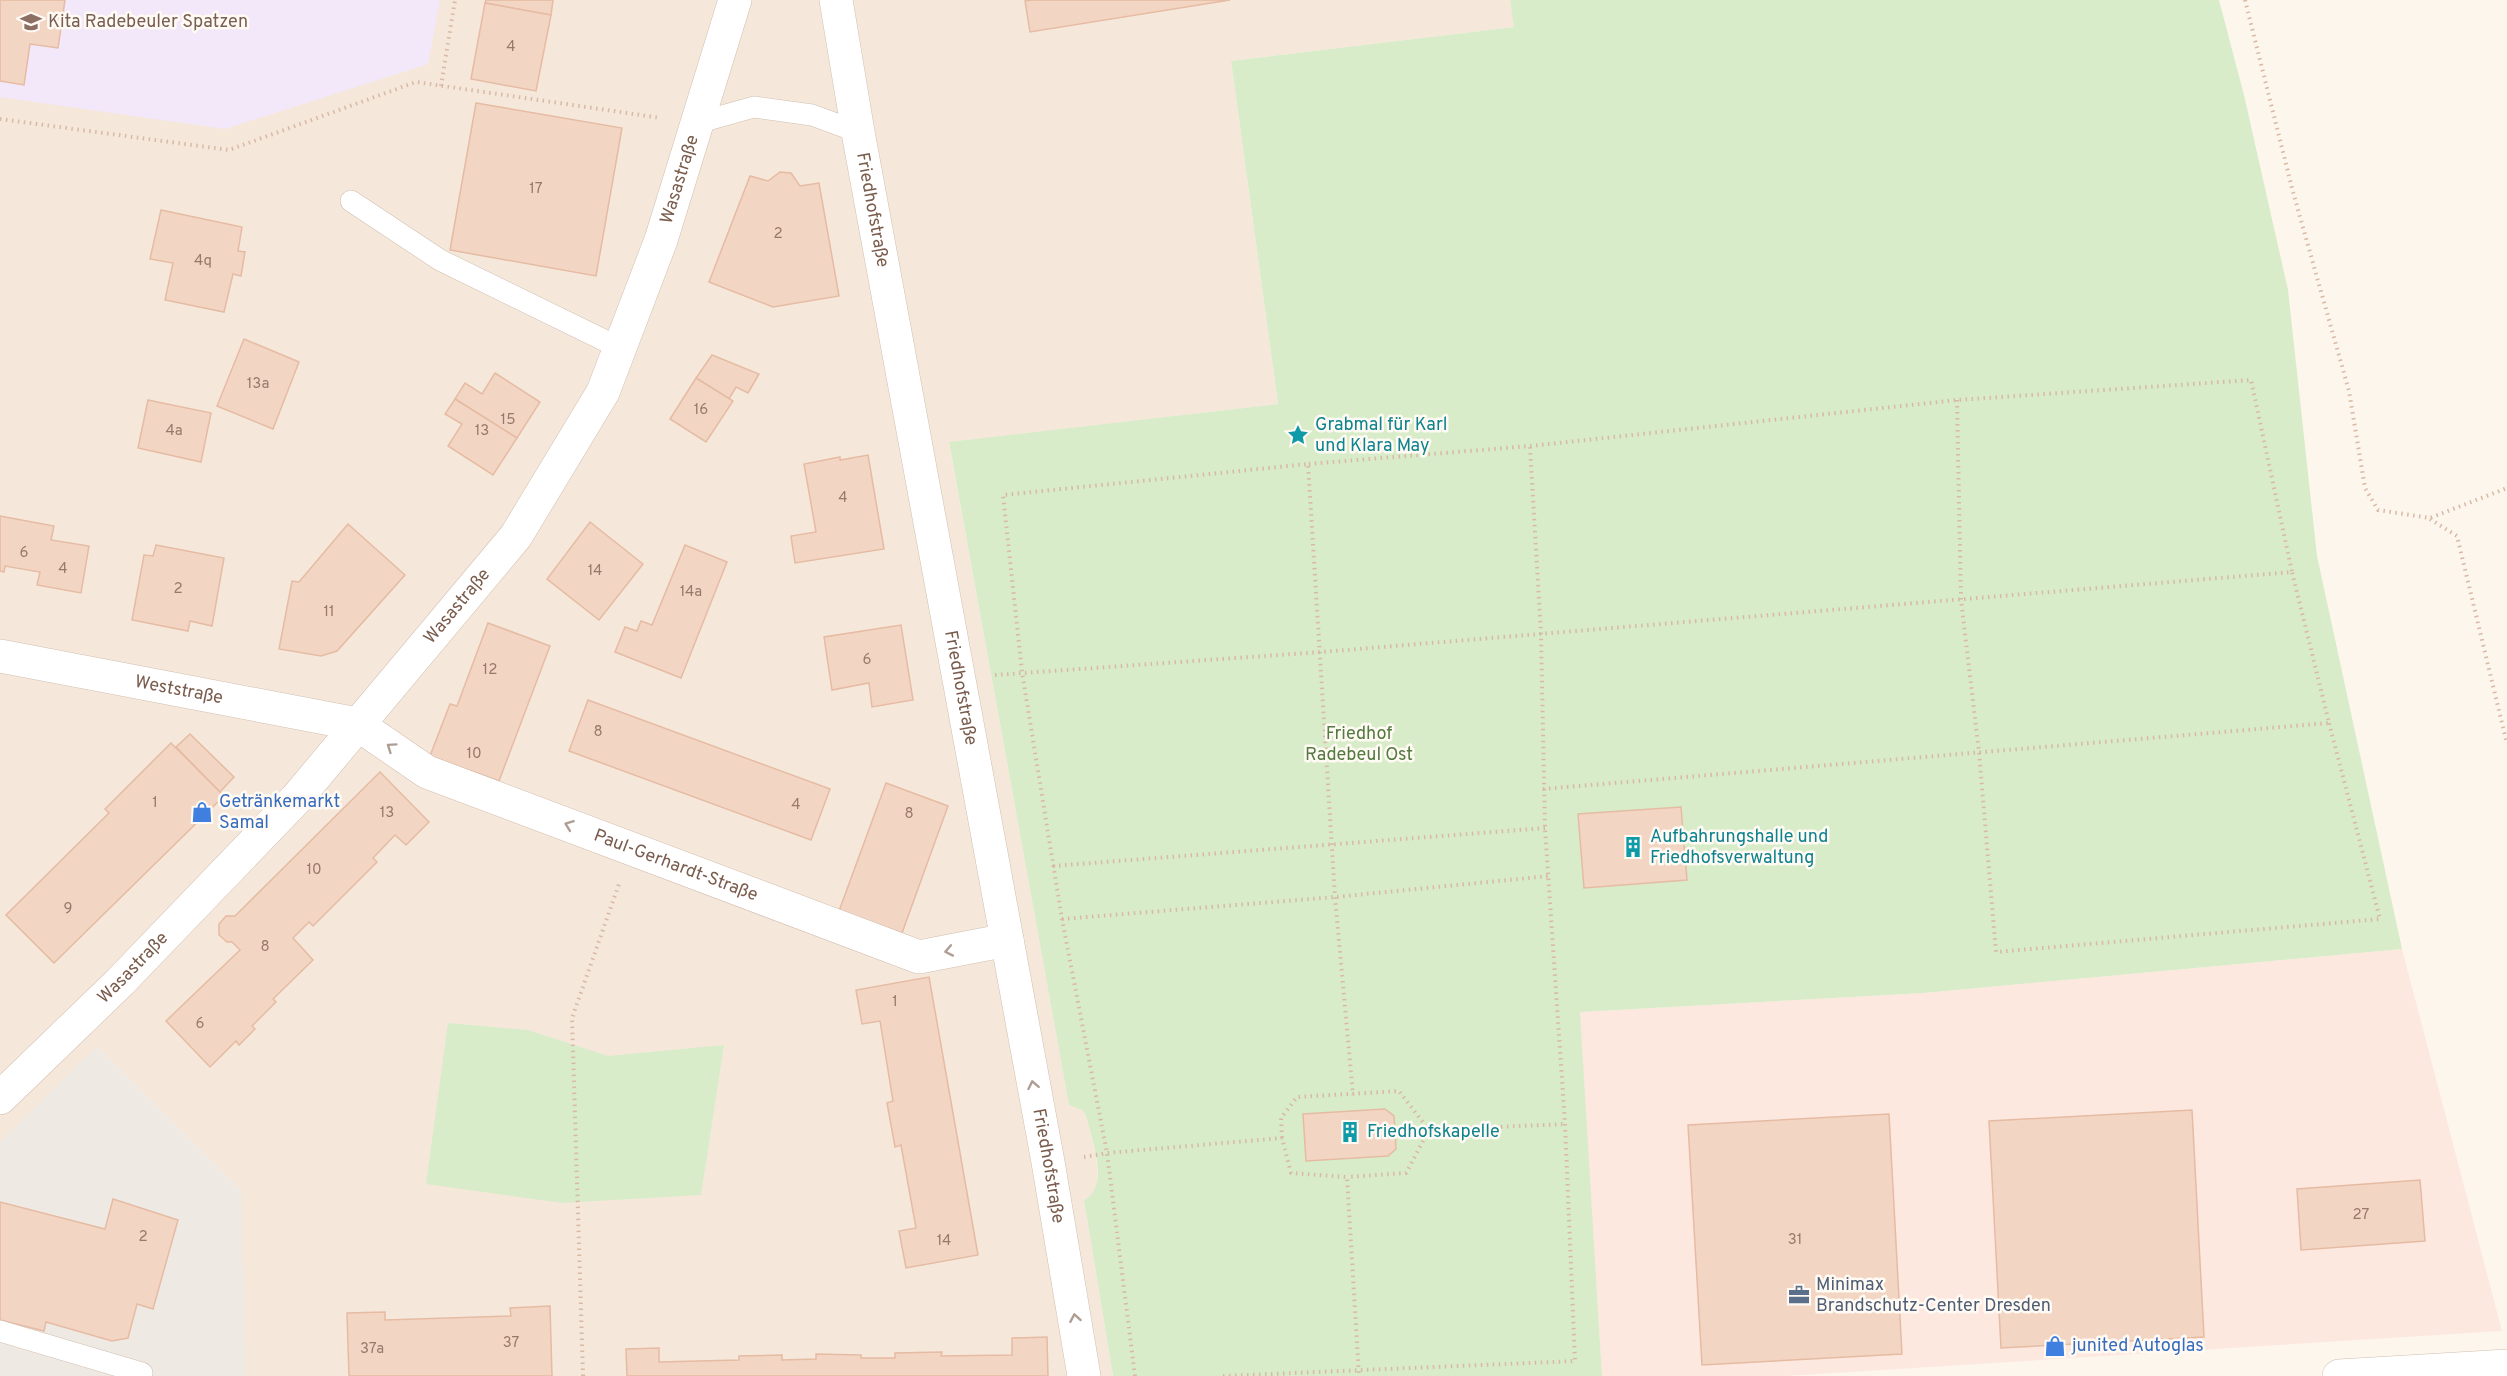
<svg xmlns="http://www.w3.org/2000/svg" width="2507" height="1376" font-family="Overpass,sans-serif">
	<rect width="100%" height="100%" fill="#fdf6ec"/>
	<!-- residential -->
	<path fill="#f5e8da" d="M0 0H1510L1515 27 1231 61 1278 404 949 443 1069 1104 1082 1110 1086 1116 1096 1155 1098 1181 1096 1189 1091 1197 1084 1200 1113 1376H0Z"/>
	<!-- commercial -->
	<path fill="#fde8e0" d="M2402 949 2502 1331 1786 1376H1602L1579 1012 1924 993Z"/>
	<!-- industrial -->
	<path fill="#efe9e4" d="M97 1046 241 1190 246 1376H0V1142Z"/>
	<!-- education -->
	<path fill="#f3e8fa" d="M0 0H440L428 64 225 129 0 97Z"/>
	<!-- green -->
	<g fill="#d8ecc9">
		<path d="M1510 0H2219L2244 95 2288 290 2317 556 2402 949 1924 993 1580 1012 1602 1376H1113L1084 1200C1111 1187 1091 1138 1086 1116L1082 1110 1069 1105 949 442 1278 404 1231 61 1514 27Z"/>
		<path d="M448 1023 528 1030 608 1056 724 1045 701 1195 562 1203 426 1184Z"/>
	</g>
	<!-- building -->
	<g fill="#f3d5c3" stroke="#e6bba3" stroke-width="1.5">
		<path d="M0 0H65L58 48 30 44 24 85 0 81Z"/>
		<path d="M486 0H553L551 15 485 3Z"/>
		<path d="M1032 0H1230L1030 32 1025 1Z"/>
		<path d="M485 3 551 15 536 91 471 79Z"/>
		<path d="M476 103 622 128 596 276 450 250Z"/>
		<path d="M780 172 791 173 800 186 819 183 839 296 773 307 709 282 750 176 768 181Z"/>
		<path d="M161 210 242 227 238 251 245 252 241 276 233 274 224 312 165 300 173 263 150 259Z"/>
		<path d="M244 339 299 362 273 429 217 406Z"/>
		<path d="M712 355 759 374 748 393 736 387 729 399 696 378Z"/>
		<path d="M495 373 540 402 517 438 455 399 465 383 482 394Z"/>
		<path d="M696 378 733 401 706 442 670 419Z"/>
		<path d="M455 399 517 438 493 475 448 446 462 424 445 414Z"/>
		<path d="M148 400 211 413 201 462 138 448Z"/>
		<path d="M868 455 884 549 795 563 791 536 816 532 804 464 840 457V460Z"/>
		<path d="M0 516 54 526 51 540 89 546 81 593 37 585 40 572 5 566 4 572 0 571Z"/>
		<path d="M590 522 643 564 599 620 547 579Z"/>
		<path d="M348 524 405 575 337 651 321 656 279 649 292 581 299 582Z"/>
		<path d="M156 545 224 558 212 626 190 621 188 631 132 620 144 555 153 556Z"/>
		<path d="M685 545 727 562 681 678 615 652 625 627 637 631 641 621 652 625Z"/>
		<path d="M488 623 550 646 499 781 430 756 450 704 457 706Z"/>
		<path d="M901 625 913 700 872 707 869 683 832 690 824 637Z"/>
		<path d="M588 700 830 789 811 840 569 751Z"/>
		<path d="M190 734 234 777 220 792 176 747Z"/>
		<path d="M171 743 224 796 54 963 6 915 109 813 105 809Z"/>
		<path d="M380 772 429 822 406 845 395 835 373 858 377 862 313 926 309 922 293 938 313 960 273 999 276 1002 252 1026 255 1029 239 1045 236 1041 210 1067 166 1021 240 950 232 942H227L219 935V924L226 916H235Z"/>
		<path d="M886 783 948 806 902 933 839 911Z"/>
		<path d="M1681 807 1687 880 1584 888 1578 814Z"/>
		<path d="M929 977 978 1255 906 1268 899 1231 916 1228 901 1145 895 1147 887 1103 893 1101 880 1021 862 1024 856 990Z"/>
		<path d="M1385 1109 1394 1116 1396 1149 1388 1156 1306 1161 1303 1114Z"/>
		<path d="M2192 1110 2204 1337 2001 1348 1989 1121Z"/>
		<path d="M1889 1114 1902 1354 1702 1365 1688 1125Z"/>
		<path d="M2420 1180 2425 1241 2301 1250 2297 1189Z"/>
		<path d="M113 1199 178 1220 153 1309 137 1304 128 1338 112 1341 46 1322 44 1331 0 1320V1202L105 1229Z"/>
		<path d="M550 1306 552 1376H349L347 1313 385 1312V1320L511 1316 510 1308Z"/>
		<path d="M1047 1337 1048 1376H627L626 1349 659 1348V1362L739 1360V1356L782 1355V1360L816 1359V1354L861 1355V1358H895V1353L942 1352 941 1356 1012 1355V1338Z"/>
	</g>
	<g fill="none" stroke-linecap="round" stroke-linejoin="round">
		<defs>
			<g id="service">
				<path d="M697 123 754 107 812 115 858 132"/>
				<path d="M351 201 440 260 620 348"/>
				<path d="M0 1331 142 1373"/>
			</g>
			<g id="minor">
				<path id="s1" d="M836 0 858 132 1048 1162 1084 1376"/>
				<path id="s2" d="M0 656 357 724 427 772 919 957 1007 940"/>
				<path id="s3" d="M0 1098 120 982 296 799 516 536 603 392 661 240 735 0"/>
			</g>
			<path id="tertiary" d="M2339 1376 2507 1366"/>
		</defs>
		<!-- service casing -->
		<use href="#service" stroke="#d1beb0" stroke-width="22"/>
		<!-- minor casing -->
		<use href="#minor" stroke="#d1beb0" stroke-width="34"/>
		<!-- tertiary casing -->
		<use href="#tertiary" stroke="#d1beb0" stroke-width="34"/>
		<!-- path -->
		<g stroke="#d9b8a5" stroke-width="4" stroke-dasharray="1.5 4.5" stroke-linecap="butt">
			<path d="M2245 0 2293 192 2349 391 2365 488 2378 510 2430 518 2507 488"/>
			<path d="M441 86 455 0"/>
			<path d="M0 119 229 150 416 82 661 118"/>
			<path d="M1957 400 1961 600 1979 752 1996 952 2380 919 2329 723"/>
			<path d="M2430 519 2457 536 2507 744"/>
			<path d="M995 675 1321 652 2292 572 2251 380 1957 400 1530 446 1308 464"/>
			<path d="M1543 789 2329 723 2292 572"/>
			<path d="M1053 866 1545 828"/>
			<path d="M1062 919 1335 897 1549 876"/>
			<path d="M1429 1130 1565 1124"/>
			<path d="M1282 1138 1281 1118 1297 1097 1399 1091 1429 1130 1406 1173 1347 1177"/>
			<path d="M1084 1157 1107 1153 1282 1138 1291 1173 1347 1177 1359 1376"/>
			<path d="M583 1376 572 1018 619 884"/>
			<path d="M1135 1376 1107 1153 1062 919 1022 672 1003 495 1308 464 1335 897 1353 1095"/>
			<path d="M1223 1376 1575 1361 1565 1124 1545 828 1541 634 1530 447"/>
		</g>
		<!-- service -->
		<use href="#service" stroke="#fff" stroke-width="21"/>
		<!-- minor -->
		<use href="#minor" stroke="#fff" stroke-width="33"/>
		<!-- tertiary -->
		<use href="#tertiary" stroke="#fff" stroke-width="33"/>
	</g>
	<!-- one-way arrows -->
	<defs><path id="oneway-chevron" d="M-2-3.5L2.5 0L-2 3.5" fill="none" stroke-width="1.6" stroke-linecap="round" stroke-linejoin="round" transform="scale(1.5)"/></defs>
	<g stroke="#af9d94">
		<use href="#oneway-chevron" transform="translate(391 747) rotate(-145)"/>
		<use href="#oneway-chevron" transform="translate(569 825) rotate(-159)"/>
		<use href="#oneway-chevron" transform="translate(949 951) rotate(169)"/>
		<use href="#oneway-chevron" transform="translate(1033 1085) rotate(-101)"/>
		<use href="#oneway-chevron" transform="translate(1075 1318) rotate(-100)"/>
	</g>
	<!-- icons -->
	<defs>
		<symbol id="school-bare" viewBox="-9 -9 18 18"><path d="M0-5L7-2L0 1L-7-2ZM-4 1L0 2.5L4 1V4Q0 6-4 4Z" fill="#8d6e63" stroke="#fffaf3" stroke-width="2.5" paint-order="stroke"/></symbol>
		<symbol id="sight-bare" viewBox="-9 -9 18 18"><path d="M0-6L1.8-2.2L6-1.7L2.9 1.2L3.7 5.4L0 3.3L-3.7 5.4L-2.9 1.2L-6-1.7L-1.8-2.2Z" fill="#0f9aa8" stroke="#fffaf3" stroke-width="2.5" paint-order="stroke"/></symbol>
		<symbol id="shop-bare" viewBox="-9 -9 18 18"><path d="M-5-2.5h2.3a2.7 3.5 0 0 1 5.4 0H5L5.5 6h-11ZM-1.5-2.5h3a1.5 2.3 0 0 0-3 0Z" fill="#3f7fe0" stroke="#fffaf3" stroke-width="2.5" paint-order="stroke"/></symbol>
		<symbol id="building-bare" viewBox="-9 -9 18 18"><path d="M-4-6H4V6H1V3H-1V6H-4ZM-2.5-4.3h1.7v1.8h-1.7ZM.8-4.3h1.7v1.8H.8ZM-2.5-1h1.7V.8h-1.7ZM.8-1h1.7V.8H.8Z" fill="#0f9aa8" stroke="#fffaf3" stroke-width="2.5" paint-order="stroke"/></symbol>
		<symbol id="office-bare" viewBox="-9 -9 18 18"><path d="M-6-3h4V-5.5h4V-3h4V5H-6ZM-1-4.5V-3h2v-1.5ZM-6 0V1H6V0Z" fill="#5c6f8a" stroke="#fffaf3" stroke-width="2.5" paint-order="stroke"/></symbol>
	</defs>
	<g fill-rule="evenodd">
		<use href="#school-bare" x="16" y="7" width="30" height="30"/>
		<use href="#sight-bare" x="1283" y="420" width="30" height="30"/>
		<use href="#shop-bare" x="187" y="797" width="30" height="30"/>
		<use href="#building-bare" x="1618" y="832" width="30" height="30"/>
		<use href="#building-bare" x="1335" y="1117" width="30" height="30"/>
		<use href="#office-bare" x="1784" y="1280" width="30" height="30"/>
		<use href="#shop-bare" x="2040" y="1331" width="30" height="30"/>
	</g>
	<g text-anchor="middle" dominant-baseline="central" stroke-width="5" stroke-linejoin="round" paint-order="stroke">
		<!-- number labels -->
		<g font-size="15" fill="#987a6a">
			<text x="511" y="47">4</text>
			<text x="536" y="189">17</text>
			<text x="778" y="234">2</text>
			<text x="203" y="261">4q</text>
			<text x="258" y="384">13a</text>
			<text x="701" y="410">16</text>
			<text x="508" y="420">15</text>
			<text x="174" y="431">4a</text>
			<text x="482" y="431">13</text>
			<text x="843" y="498">4</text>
			<text x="24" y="553">6</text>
			<text x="63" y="569">4</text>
			<text x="595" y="571">14</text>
			<text x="178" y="589">2</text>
			<text x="691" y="592">14a</text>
			<text x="329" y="612">11</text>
			<text x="867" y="660">6</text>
			<text x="490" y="670">12</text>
			<text x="598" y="732">8</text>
			<text x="474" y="754">10</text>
			<text x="155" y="803">1</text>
			<text x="796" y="805">4</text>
			<text x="387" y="813">13</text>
			<text x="909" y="814">8</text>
			<text x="314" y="870">10</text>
			<text x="68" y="909">9</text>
			<text x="265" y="947">8</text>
			<text x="895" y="1002">1</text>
			<text x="200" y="1024">6</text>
			<text x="2361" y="1215">27</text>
			<text x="143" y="1237">2</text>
			<text x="1795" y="1240">31</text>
			<text x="944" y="1241">14</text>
			<text x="511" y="1343">37</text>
			<text x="372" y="1349">37a</text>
		</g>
		<!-- education labels -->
		<g font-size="18" fill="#785e54" stroke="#fffaf3" text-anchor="start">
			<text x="48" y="22">Kita Radebeuler Spatzen</text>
		</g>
		<!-- street labels -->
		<g font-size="18" fill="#7a5c4d" stroke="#fffaf3">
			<text stroke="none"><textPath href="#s3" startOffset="1158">Wasastraße</textPath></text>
			<text stroke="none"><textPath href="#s1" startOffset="213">Friedhofstraße</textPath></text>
			<text stroke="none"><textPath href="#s3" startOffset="672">Wasastraße</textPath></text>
			<text stroke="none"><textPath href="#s1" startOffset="699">Friedhofstraße</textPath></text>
			<text stroke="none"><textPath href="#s2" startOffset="182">Weststraße</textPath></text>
			<text stroke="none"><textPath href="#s2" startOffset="714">Paul-Gerhardt-Straße</textPath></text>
			<text stroke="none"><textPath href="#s3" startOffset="186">Wasastraße</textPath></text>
			<text stroke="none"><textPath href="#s1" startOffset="1185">Friedhofstraße</textPath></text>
		</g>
		<!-- culture labels -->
		<g font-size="18" fill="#0d838f" stroke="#fffaf3" text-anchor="start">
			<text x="1315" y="425">Grabmal für Karl<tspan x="1315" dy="21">und Klara May</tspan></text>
			<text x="1650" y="837">Aufbahrungshalle und<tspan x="1650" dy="21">Friedhofsverwaltung</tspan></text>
			<text x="1367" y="1132">Friedhofskapelle</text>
		</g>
		<!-- park labels -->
		<g font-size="18" fill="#537a41" stroke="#fffaf3">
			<text x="1359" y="734">Friedhof<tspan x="1359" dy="21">Radebeul Ost</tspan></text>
		</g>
		<!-- shop labels -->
		<g font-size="18" fill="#366cbe" stroke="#fffaf3" text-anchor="start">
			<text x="219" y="802">Getränkemarkt<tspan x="219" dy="21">Samal</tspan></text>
			<text x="2072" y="1346">junited Autoglas</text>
		</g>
		<!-- service labels -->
		<g font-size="18" fill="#4e5e75" stroke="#fffaf3" text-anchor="start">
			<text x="1816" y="1285">Minimax<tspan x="1816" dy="21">Brandschutz-Center Dresden</tspan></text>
		</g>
	</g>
</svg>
